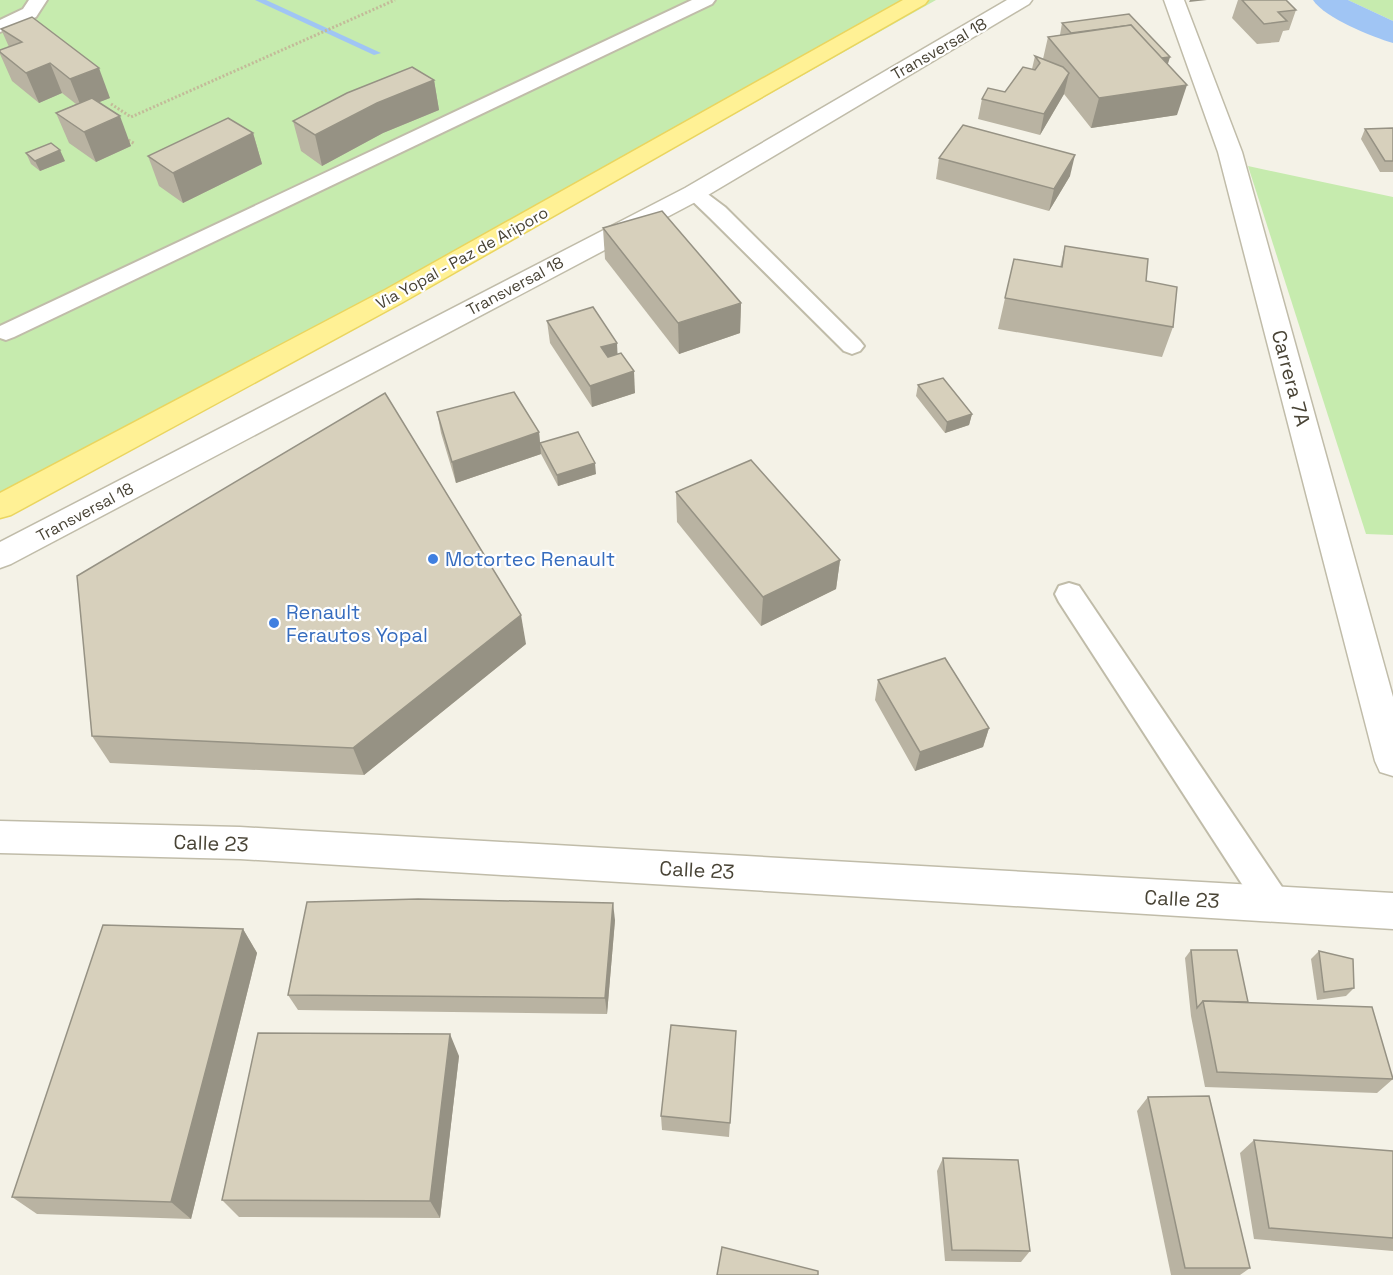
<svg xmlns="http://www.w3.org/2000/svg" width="1393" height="1275" font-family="'Space Grotesk',sans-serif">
	<rect width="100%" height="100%" fill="#f4f2e7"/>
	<!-- green -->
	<g fill="#c6ebae">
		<path d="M0 0H936L400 303 0 517Z"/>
		<path d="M1348 0H1393V21L1350 1Z"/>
		<path d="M1248 166 1393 197V535L1366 534Z"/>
	</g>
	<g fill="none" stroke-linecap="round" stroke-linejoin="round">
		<!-- stream -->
		<path fill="#a0c5f4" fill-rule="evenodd" d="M255 0H266L381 53 374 55Z"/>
		<!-- canal -->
		<path fill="#a0c5f4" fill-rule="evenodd" d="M1313 0H1348L1393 21V43C1372 37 1325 18 1313 0Z"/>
		<defs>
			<g id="service">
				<path d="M29 0H47L36 17 0 32V20L23 9Z"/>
				<path d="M692 0H715L712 4 14 337 6 340 0 338V326Z"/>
				<path d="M694 187 701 189 725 207 860 341 864 346 860 351 852 354 844 351 709 217 684 193 687 189Z"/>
				<path d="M1069 583 1079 586 1286 893 1291 904 1286 915 1274 919 1262 915 1059 602 1055 594 1059 586Z"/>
			</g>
			<g id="minor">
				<path d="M1007 0H1032L1029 4 703 198 11 564 0 568V542L685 188Z"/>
				<path d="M1164 0H1184L1242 152 1393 697V776L1380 772 1375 761 1218 152Z"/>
				<path d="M0 821 240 827 1393 893V929L240 859 0 853Z"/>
			</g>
			<path id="primary" d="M903 0H928L925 4 403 302 11 515 0 518V493L385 290Z"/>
		</defs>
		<!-- service casing -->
		<use href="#service" stroke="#c0bca9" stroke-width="4"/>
		<!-- minor casing -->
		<use href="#minor" stroke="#c0bca9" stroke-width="3"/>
		<!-- primary casing -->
		<use href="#primary" stroke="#ead55f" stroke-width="3"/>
		<!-- path -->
		<g stroke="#c3ba99" stroke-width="3" stroke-dasharray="2 2" stroke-linecap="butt">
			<path d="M111 104 131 117 395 0"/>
			<path d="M125 138 135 144"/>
		</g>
		<!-- service -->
		<use href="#service" fill="#fff" fill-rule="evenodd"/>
		<!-- minor -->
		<use href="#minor" fill="#fff" fill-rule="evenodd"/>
		<!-- primary -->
		<use href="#primary" fill="#fff195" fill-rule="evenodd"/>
	</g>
	<!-- wall -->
	<g fill="#b9b3a2">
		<path d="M1238 0H1286L1296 10 1289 30 1283 31 1279 42 1257 44 1232 18Z"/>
		<path d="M1062 23 1170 57 1167 64 1177 115 1091 128 1064 94 1040 135 978 119 982 99 1005 92 1032 69 1035 56 1043 59 1048 37 1060 35Z"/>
		<path d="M1 29 110 98 99 102 131 146 96 162 69 143 56 113 76 104 62 93 39 103 12 81 0 54V50L9 47Z"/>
		<path d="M434 80 439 110 383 133 322 166 301 151 293 121Z"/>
		<path d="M1393 128V172H1380L1361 139 1365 129Z"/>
		<path d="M253 133 262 164 183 203 159 186 148 156Z"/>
		<path d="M26 153 65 161 40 171 31 164Z"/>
		<path d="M939 158 1070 176 1049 211 936 179Z"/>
		<path d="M603 228 741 303 740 333 679 354 605 259Z"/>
		<path d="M1065 246 1146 281 1173 327 1162 357 998 329 1014 259 1060 267Z"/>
		<path d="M547 321 618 354 635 393 592 407 550 343Z"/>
		<path d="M918 385 972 414 969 425 945 433 916 396Z"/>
		<path d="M437 412 539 432 540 443 596 474 558 486 541 454 456 483 441 433Z"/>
		<path d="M676 492 840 560 836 589 761 626 677 522Z"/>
		<path d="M526 644 364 775 110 763 92 736Z"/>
		<path d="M878 680 989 728 983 747 915 771 875 700Z"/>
		<path d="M615 920 607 1014 298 1010 288 995Z"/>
		<path d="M243 929 257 953 191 1219 37 1214 12 1197Z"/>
		<path d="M1191 950 1248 1002 1393 1077V1079L1377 1093 1205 1087 1191 1016 1185 958Z"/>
		<path d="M1319 951 1354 988 1346 996 1317 1000 1311 959Z"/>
		<path d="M736 1031 729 1137 662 1130 661 1116Z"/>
		<path d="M459 1056 440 1218 239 1217 222 1200Z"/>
		<path d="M1148 1097 1250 1268 1240 1275H1171L1137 1111Z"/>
		<path d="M1254 1140 1393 1151V1251L1254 1239 1240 1153Z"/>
		<path d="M943 1158 1030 1251 1021 1262 945 1261 937 1171Z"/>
	</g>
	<!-- shaded-wall -->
	<g fill="#969284">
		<path d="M1190 0H1207L1189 2Z"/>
		<path d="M1170 57 1164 77 1152 59Z"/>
		<path d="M50 63 62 93 39 103 26 73Z"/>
		<path d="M99 68 110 98 82 109 70 79Z"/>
		<path d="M1069 73 1064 94 1040 135 1044 114Z"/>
		<path d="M434 80 439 110 383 133 322 166 315 135 377 103Z"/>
		<path d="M1187 85 1177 115 1091 128 1099 98Z"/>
		<path d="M120 116 131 146 96 162 84 132Z"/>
		<path d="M253 133 262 164 183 203 173 173Z"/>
		<path d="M60 150 65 161 40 171 35 161Z"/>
		<path d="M1075 155 1070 176 1049 211 1054 189Z"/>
		<path d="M741 303 740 333 679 354 678 323Z"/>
		<path d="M617 343 618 364 603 369 601 347Z"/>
		<path d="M634 371 635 393 592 407 590 386Z"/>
		<path d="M972 414 969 425 945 433 947 422Z"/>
		<path d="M539 432 541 454 456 483 452 462Z"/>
		<path d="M595 463 596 474 558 486 557 475Z"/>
		<path d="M840 560 836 589 761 626 763 597Z"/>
		<path d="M521 615 526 644 364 775 353 748Z"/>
		<path d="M989 728 983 747 915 771 920 752Z"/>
		<path d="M613 903 615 920 607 1014 605 998Z"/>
		<path d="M243 929 257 953 191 1219 171 1202Z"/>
		<path d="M450 1034 459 1056 440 1218 430 1201Z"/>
	</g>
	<!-- building -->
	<g fill="#d7d0bc" stroke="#969284" stroke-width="1.5">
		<path d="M1242 0H1286L1296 10 1278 12 1287 21 1264 24Z"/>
		<path d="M1129 14 1170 57 1161 58 1131 25 1071 33 1062 23Z"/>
		<path d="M32 17 99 68 70 79 50 63 26 73 0 52V50L22 42 1 29Z"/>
		<path d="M1131 25 1187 85 1099 98 1048 37Z"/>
		<path d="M1035 56 1063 67 1069 73 1044 114 982 99 988 88 1005 92 1023 67 1035 70 1040 63Z"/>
		<path d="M412 67 434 80 377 103 315 135 293 121 347 93Z"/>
		<path d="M92 98 120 116 84 132 56 113Z"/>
		<path d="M228 118 253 133 173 173 148 156Z"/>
		<path d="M963 125 1075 155 1054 189 939 158Z"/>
		<path d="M1393 128V161H1385L1365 129Z"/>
		<path d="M51 143 60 150 35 161 26 153Z"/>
		<path d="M662 211 741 303 678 323 603 228Z"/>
		<path d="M1065 246 1148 259 1146 281 1177 287 1173 327 1005 298 1014 259 1062 267Z"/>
		<path d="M593 307 617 343 601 347 608 357 621 353 634 371 590 386 547 321Z"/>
		<path d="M943 378 972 414 947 422 918 385Z"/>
		<path d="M514 392 539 432 452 462 437 412Z"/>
		<path d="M385 393 521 615 353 748 92 736 77 576Z"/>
		<path d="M578 432 595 463 557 475 540 443Z"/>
		<path d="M751 460 840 560 763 597 676 492Z"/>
		<path d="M945 658 989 728 920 752 878 680Z"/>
		<path d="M418 899 613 903 605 998 288 995 307 902Z"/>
		<path d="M103 925 243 929 171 1202 12 1197Z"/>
		<path d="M1191 950H1237L1248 1002 1203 1001 1197 1008Z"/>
		<path d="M1319 951 1353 959 1354 988 1324 992Z"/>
		<path d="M1203 1001 1372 1007 1393 1079 1217 1072Z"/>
		<path d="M671 1025 736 1031 730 1123 661 1116Z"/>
		<path d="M258 1033 450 1034 430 1201 222 1200Z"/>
		<path d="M1209 1096 1250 1268H1185L1148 1097Z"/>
		<path d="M1254 1140 1393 1151V1238L1269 1228Z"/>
		<path d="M943 1158 1018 1160 1030 1251 952 1250Z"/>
		<path d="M722 1247 818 1271V1275H717Z"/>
	</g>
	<!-- markers -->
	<g fill="#3f7fe0" stroke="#fff" stroke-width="2">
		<circle cx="433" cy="559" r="6"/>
		<circle cx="274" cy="623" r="6"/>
	</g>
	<g text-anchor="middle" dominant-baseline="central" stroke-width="4.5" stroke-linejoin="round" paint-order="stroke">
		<!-- far-street labels -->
		<g font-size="16" fill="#484335" stroke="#fff">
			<text transform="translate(939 49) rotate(-30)">Transversal 18</text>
			<text transform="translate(462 258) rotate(-29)">Via Yopal - Paz de Ariporo</text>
			<text transform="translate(515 286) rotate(-28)">Transversal 18</text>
			<text transform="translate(85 512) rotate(-28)">Transversal 18</text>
		</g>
		<!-- street labels -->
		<g font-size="20" fill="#484335" stroke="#fff">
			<text transform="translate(1291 378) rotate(75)">Carrera 7A</text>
			<text transform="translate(211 843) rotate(2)">Calle 23</text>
			<text transform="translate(697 870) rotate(3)">Calle 23</text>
			<text transform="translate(1182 899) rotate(3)">Calle 23</text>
		</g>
		<!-- shop labels -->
		<g font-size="20" fill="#366cbe" stroke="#fff" text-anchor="start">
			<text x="445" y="559">Motortec Renault</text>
			<text x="286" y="612">Renault<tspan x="286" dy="23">Ferautos Yopal</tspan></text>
		</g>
	</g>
</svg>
